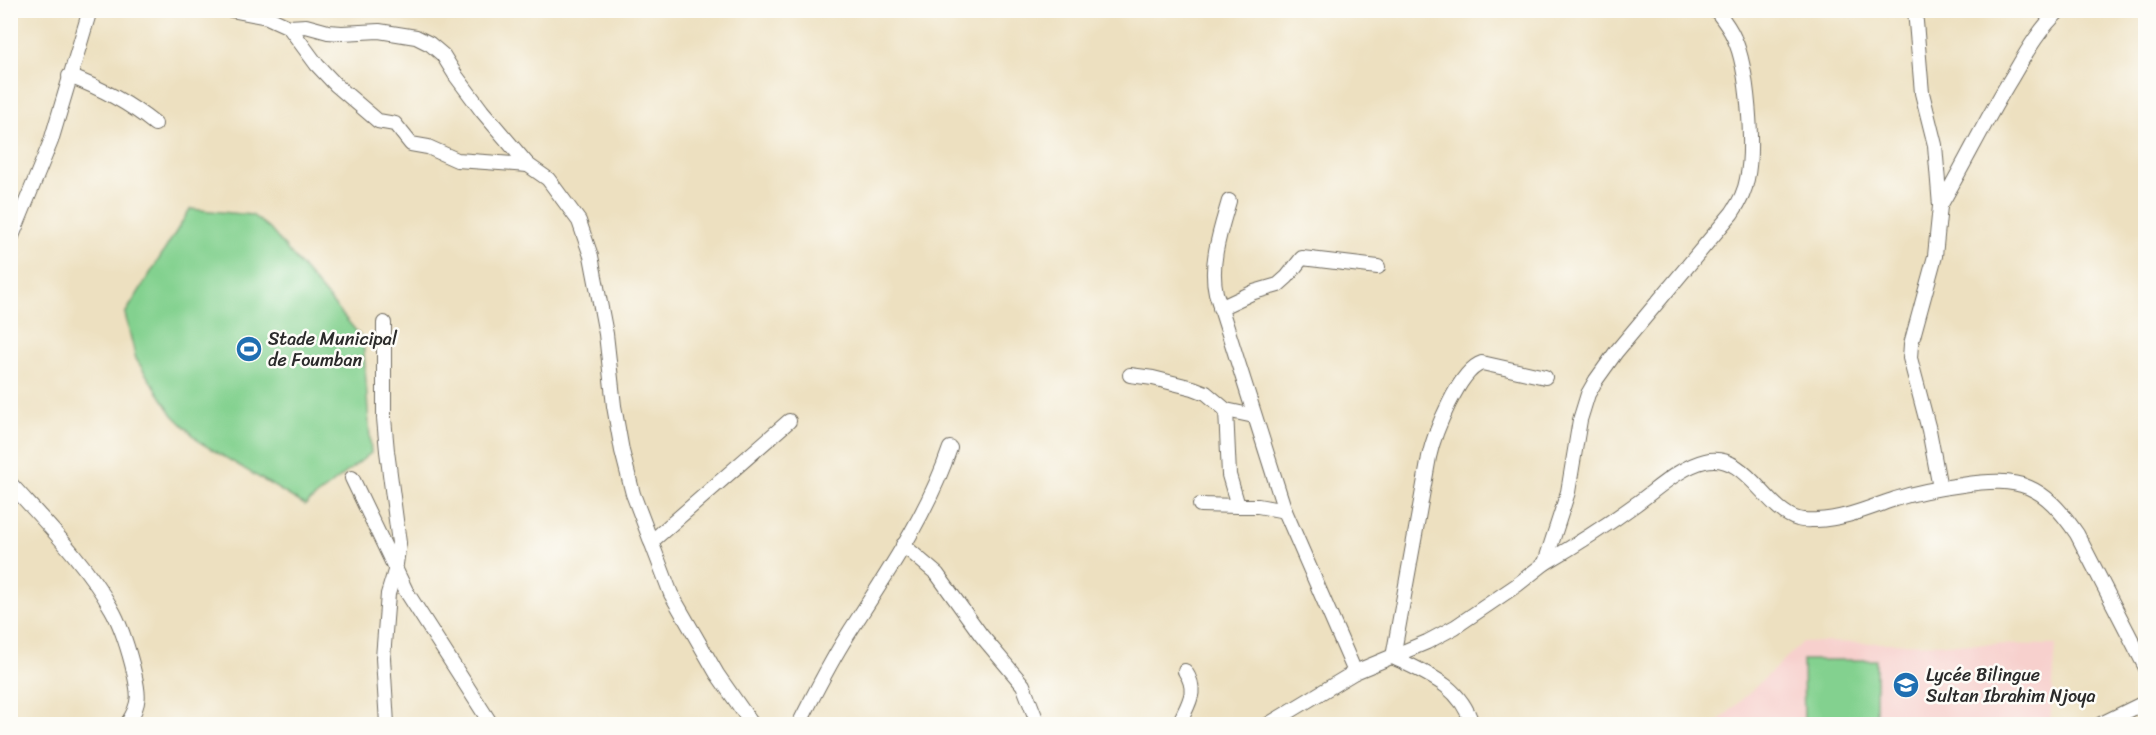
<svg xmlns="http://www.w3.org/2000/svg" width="2156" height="735" font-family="Sriracha,sans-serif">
	<rect width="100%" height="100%" fill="#fdfcf7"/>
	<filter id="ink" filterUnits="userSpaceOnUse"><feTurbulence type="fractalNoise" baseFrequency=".0167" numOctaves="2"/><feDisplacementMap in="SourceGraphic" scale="12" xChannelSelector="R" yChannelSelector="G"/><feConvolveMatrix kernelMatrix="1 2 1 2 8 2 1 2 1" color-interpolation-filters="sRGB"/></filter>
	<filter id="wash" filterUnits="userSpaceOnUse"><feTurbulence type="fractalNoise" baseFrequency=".008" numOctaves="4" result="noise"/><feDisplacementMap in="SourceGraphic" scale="24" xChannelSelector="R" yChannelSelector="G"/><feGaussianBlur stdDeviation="1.35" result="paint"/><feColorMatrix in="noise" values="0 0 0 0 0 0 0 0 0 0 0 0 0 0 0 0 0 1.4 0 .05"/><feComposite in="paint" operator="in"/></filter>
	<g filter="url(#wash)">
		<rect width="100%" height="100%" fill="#ede0c0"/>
		<!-- built -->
		<path fill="#f7d0cd" d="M1803 642 2056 645 2050 724H1716Z"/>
		<!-- green -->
		<g fill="#83d18f" stroke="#577e5d" stroke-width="1.5">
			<path d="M190 209 252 215 269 228 363 339 371 453 305 505 201 443 173 415 136 359 125 314Z"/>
			<path d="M1803 660H1876V724H1804Z"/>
		</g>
	</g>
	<g filter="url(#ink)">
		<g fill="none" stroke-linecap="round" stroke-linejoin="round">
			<defs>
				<g id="minor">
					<path d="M231 10 267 17 289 27 306 26 328 32 342 33 379 31 416 37 430 44 443 55 456 76 482 111 528 165 548 179 562 198 579 221 591 256 606 334 614 406 622 451 633 494 671 594 717 674 752 724"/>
					<path d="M1915 10 1922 93 1935 145 1940 206 1935 256 1911 344 1910 358 1929 430 1940 488"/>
					<path d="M289 27 317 65 336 85 378 121 395 124 411 144 428 147 457 160 528 165"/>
					<path d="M69 76C101 88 129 103 155 124"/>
					<path d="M1229 201C1221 229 1209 263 1216 293L1285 511 1355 672"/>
					<path d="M1940 206C1965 163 1986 119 2012 77 2026 53 2039 29 2060 10"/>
					<path d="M10 241 51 141 90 10"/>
					<path d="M1220 308 1254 292 1278 285 1287 277 1302 258 1378 267"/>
					<path d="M384 323V418L387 451 399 543 395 571 388 594 383 658 387 724"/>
					<path d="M1130 375 1153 378 1193 388 1206 393 1226 410 1254 416"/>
					<path d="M1226 410 1229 475 1238 506H1258L1285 511"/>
					<path d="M352 478 406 591 491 724"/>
					<path d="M10 483C44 521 86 563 111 608 121 625 127 645 132 664 138 690 143 701 127 724"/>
					<path d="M1200 505 1238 506"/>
					<path d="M651 542 789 421"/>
					<path d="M903 545 937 574 981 635 1023 685 1038 724"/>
					<path d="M1545 563C1576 545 1607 525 1636 504 1657 489 1680 467 1705 461 1746 451 1765 510 1798 519 1804 521 1810 520 1816 520 1844 519 1869 508 1895 499 1917 492 1939 488 1962 485 2020 476 2043 484 2077 534L2146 668"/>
					<path d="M799 724C814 695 829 664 847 636 885 576 927 516 950 448"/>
					<path d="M1179 724C1188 703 1199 692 1185 671"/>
					<path d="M1269 724 1355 672 1427 642 1455 627 1517 585 1545 563 1568 492 1580 420 1588 394 1596 380 1616 352 1732 213C1739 203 1745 192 1747 179 1754 148 1748 67 1734 38 1730 28 1723 19 1716 10"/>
					<path d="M1472 724C1460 685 1427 674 1393 657L1429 457C1434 434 1459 370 1482 363L1545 377"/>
					<path d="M2101 724 2146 702"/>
				</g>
			</defs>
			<!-- minor casing -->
			<use href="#minor" stroke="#6f6a5f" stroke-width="16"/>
			<!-- minor -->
			<use href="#minor" stroke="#fff" stroke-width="14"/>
		</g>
	</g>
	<!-- icons -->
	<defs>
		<symbol id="stadium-disc" viewBox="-11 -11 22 22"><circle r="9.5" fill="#1f6fb2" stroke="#fdfcf7"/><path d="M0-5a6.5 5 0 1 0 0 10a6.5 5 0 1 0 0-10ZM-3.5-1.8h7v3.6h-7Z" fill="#fff"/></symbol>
		<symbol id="school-disc" viewBox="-11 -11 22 22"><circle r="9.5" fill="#1f6fb2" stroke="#fdfcf7"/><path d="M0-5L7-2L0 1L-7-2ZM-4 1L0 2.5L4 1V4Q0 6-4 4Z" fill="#fff"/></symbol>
	</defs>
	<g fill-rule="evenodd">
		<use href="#stadium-disc" x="234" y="334" width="30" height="30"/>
		<use href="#school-disc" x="1891" y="670" width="30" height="30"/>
	</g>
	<g text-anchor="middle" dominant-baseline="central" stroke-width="5" stroke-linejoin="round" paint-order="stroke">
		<!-- poi labels -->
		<g font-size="18" fill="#2b2b2b" stroke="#fdfcf7" text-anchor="start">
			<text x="268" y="339">Stade Municipal<tspan x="268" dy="21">de Foumban</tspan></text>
			<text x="1926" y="675">Lycée Bilingue<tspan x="1926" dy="21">Sultan Ibrahim Njoya</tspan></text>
		</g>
	</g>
	<!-- margin -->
	<rect width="2156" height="735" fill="none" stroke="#fdfcf7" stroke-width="36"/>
</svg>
